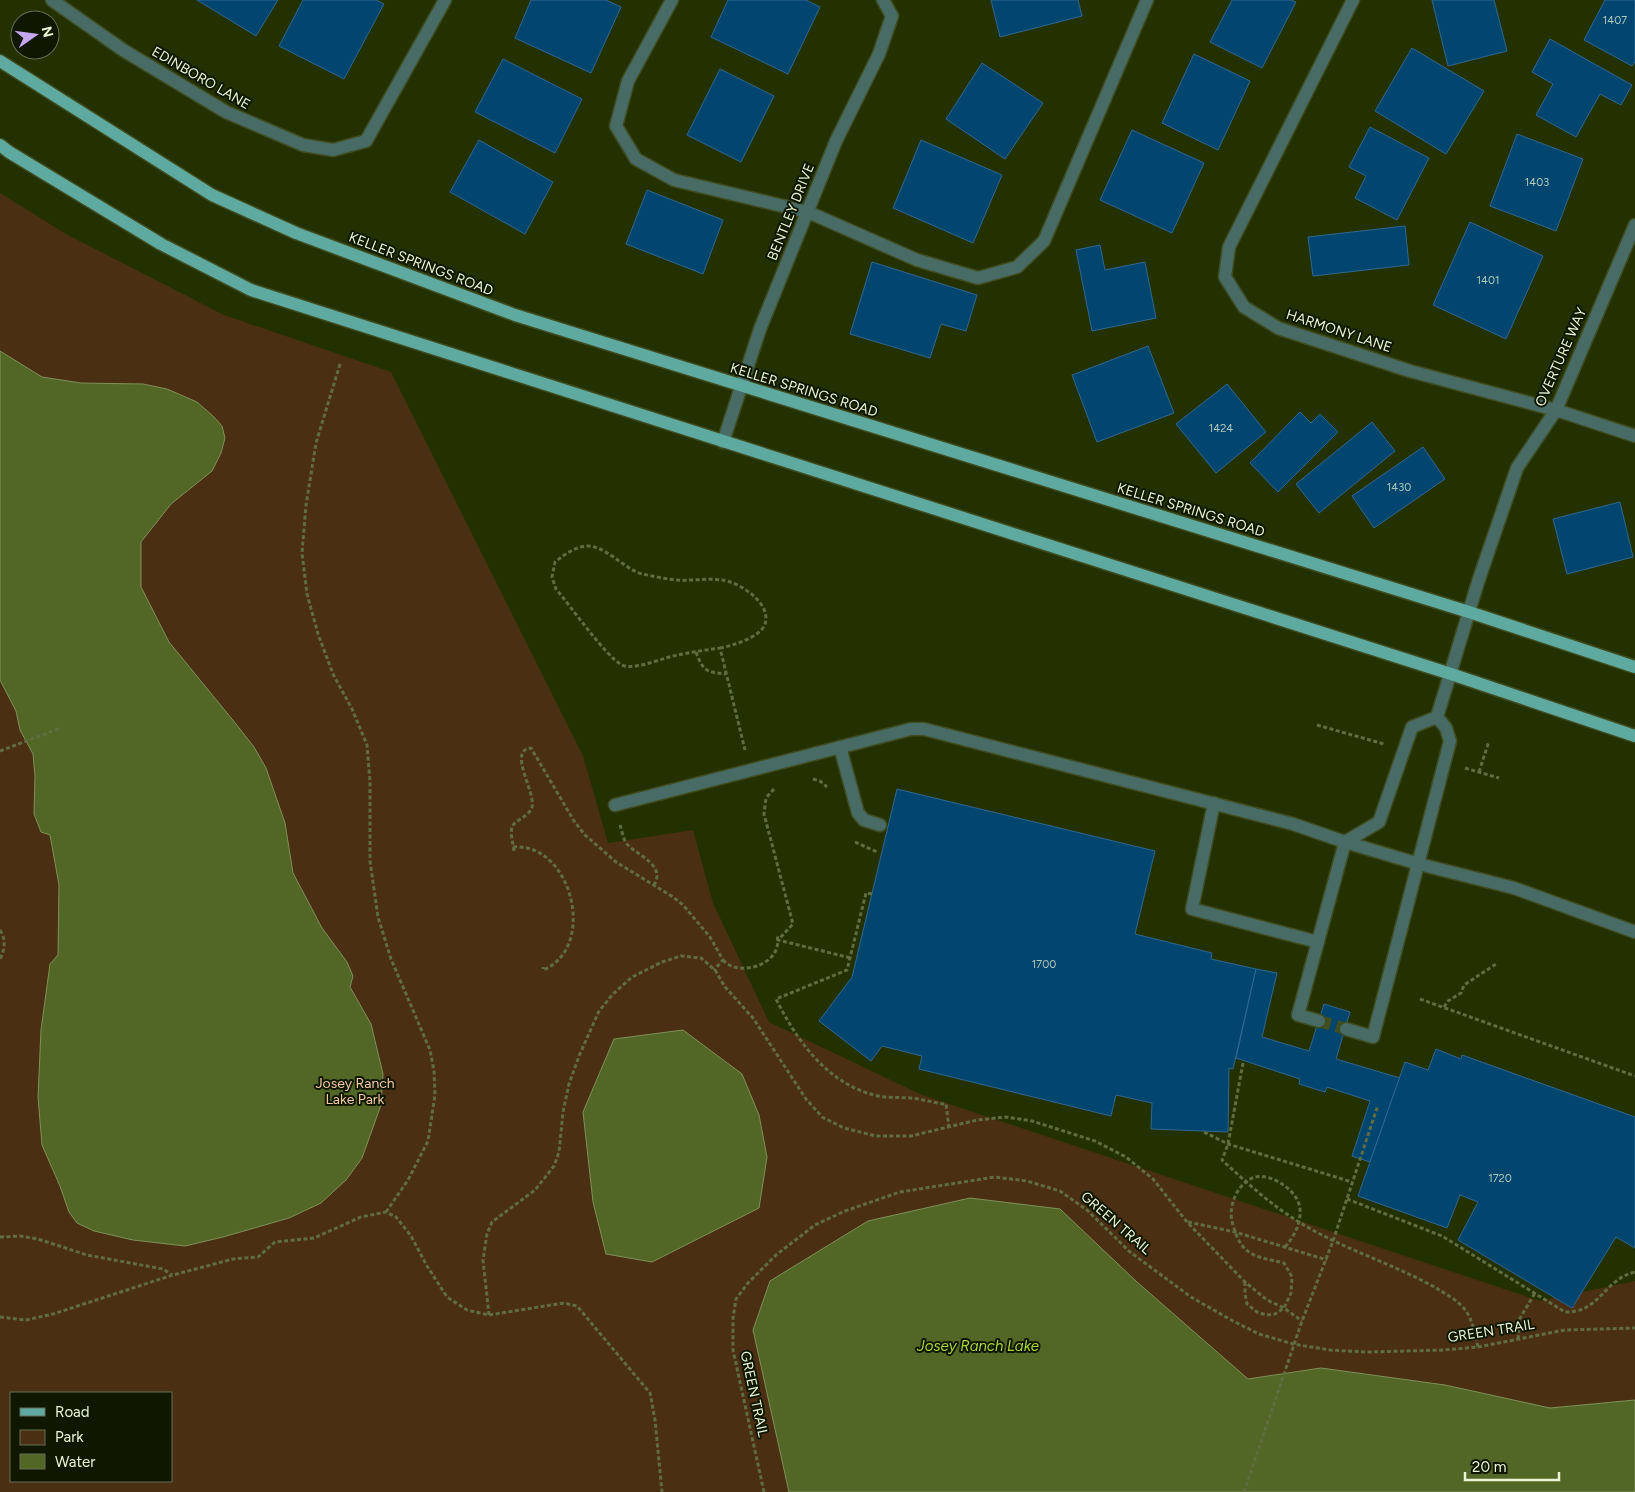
<svg xmlns="http://www.w3.org/2000/svg" width="1635" height="1492" font-family="Figtree,sans-serif">
	<rect width="100%" height="100%" fill="#233100"/>
	<!-- green -->
	<path fill="#4b2f12" fill-rule="evenodd" d="M0 193 66 234 224 315 391 372 583 756 608 843 693 830 713 903 769 1022 922 1095 1540 1301 1635 1281V1492H0ZM11 1393H171V1481H11Z"/>
	<!-- water -->
	<g fill="#526626" stroke="#7f915a">
		<path d="M0 351 42 377 81 383 143 384 167 389 197 402 214 417 222 426 225 438 221 453 212 471 171 504 141 542V587L169 642 236 724 254 747 266 768 285 823 293 873 322 928 347 962 353 976 350 987 371 1024 383 1074 381 1105 362 1158 346 1180 321 1203 289 1218 223 1237 185 1246 133 1240 94 1231 77 1223 69 1212 60 1186 42 1145 38 1097 41 1030 50 964 58 955 59 885 50 835 41 832 34 814 35 776 33 754 20 730 16 711 0 680Z"/>
		<path d="M683 1030 742 1074 759 1115 767 1157 759 1208 652 1262 606 1254 593 1202 583 1112 614 1039Z"/>
		<path d="M970 1198 1060 1209 1137 1282 1248 1379 1321 1368 1445 1385 1550 1408 1635 1400V1492H789L753 1330 770 1281 868 1221Z"/>
	</g>
	<!-- building -->
	<g fill="#02456e" stroke="#306894">
		<path d="M197 0H278L256 36Z"/>
		<path d="M303 0H376L384 4 344 79 279 46Z"/>
		<path d="M531 0H606L621 7 591 73 515 38Z"/>
		<path d="M728 0H806L820 7 788 74 711 37Z"/>
		<path d="M991 0H1078L1082 16 1000 37Z"/>
		<path d="M1232 0H1291L1296 2 1262 68 1210 42Z"/>
		<path d="M1432 0H1494L1507 51 1448 66Z"/>
		<path d="M1605 0H1635V62L1632 66 1584 40Z"/>
		<path d="M1550 39 1632 85 1621 105 1600 94 1576 137 1536 115 1553 84 1532 72Z"/>
		<path d="M1412 48 1484 91 1446 154 1375 111Z"/>
		<path d="M1194 54 1250 81 1218 150 1162 123Z"/>
		<path d="M503 59 582 99 555 153 475 112Z"/>
		<path d="M982 63 1043 103 1005 159 946 119Z"/>
		<path d="M720 69 774 96 741 162 687 135Z"/>
		<path d="M1370 127 1429 158 1397 220 1355 198 1366 176 1349 167Z"/>
		<path d="M1132 130 1204 163 1172 233 1100 200Z"/>
		<path d="M1517 134 1583 159 1556 231 1490 206Z"/>
		<path d="M479 140 553 182 525 234 450 192Z"/>
		<path d="M921 140 1002 175 973 243 893 208Z"/>
		<path d="M647 190 723 220 703 274 626 244Z"/>
		<path d="M1470 222 1543 256 1506 339 1433 305Z"/>
		<path d="M1405 226 1409 265 1313 276 1308 237Z"/>
		<path d="M1100 245 1105 270 1145 262 1156 318 1092 331 1076 250Z"/>
		<path d="M872 262 977 295 966 331 941 324 930 358 850 334Z"/>
		<path d="M1148 346 1174 413 1097 442 1072 375Z"/>
		<path d="M1227 384 1266 432 1216 473 1176 424Z"/>
		<path d="M1300 412 1311 423 1320 414 1338 432 1278 492 1250 463Z"/>
		<path d="M1372 422 1395 451 1319 513 1296 484Z"/>
		<path d="M1423 447 1445 479 1374 528 1352 496Z"/>
		<path d="M1620 502 1633 557 1567 574 1553 519Z"/>
		<path d="M897 789 1155 851 1135 934 1212 953 1211 959 1256 969 1233 1069 1229 1068 1228 1132 1151 1129 1152 1103 1116 1095 1111 1116 919 1069 922 1056 882 1046 871 1061 819 1021 852 977Z"/>
		<path d="M1256 969 1277 973 1262 1037 1309 1051 1324 1004 1350 1012 1336 1059 1400 1078 1370 1162 1352 1156 1370 1101 1327 1087 1325 1092 1299 1084 1300 1079 1236 1058Z"/>
		<path d="M1436 1049 1461 1059 1462 1055 1635 1117V1248L1616 1237 1572 1308 1458 1240 1478 1202 1460 1195 1447 1228 1358 1196 1405 1062 1428 1070Z"/>
	</g>
	<g fill="none" stroke-linecap="round" stroke-linejoin="round">
		<!-- minor-tunnel -->
		<path stroke="#414e20" stroke-width="12" stroke-dasharray="12 6" stroke-linecap="butt" d="M1319 1021 1346 1029"/>
		<defs>
			<g id="minor">
				<path d="M52 0 123 50 226 112 303 145 333 150 366 141 445 0"/>
				<path d="M672 0 628 81 616 126 636 159 674 180 808 212 917 260 978 278 1017 267 1044 241 1147 0"/>
				<path d="M1353 0 1229 247 1225 277 1244 307 1278 328 1410 371 1556 410 1635 436"/>
				<path d="M723 442 760 329 836 141 879 54 892 16 883 0"/>
				<path d="M1437 717 1478 582 1517 468 1556 410 1635 225"/>
				<path d="M840 747 858 813 864 820 880 825"/>
				<path d="M1214 803 1192 909 1318 942"/>
				<path d="M615 805 911 729H924L1293 824 1345 842 1419 864 1514 888 1635 932"/>
				<path d="M1319 1021 1298 1015 1345 842 1379 822 1412 727 1437 717"/>
				<path d="M1346 1029 1373 1037 1450 741 1446 728 1437 717"/>
			</g>
			<g id="major">
				<path d="M0 61 212 195 296 233 515 315 1469 612 1635 667"/>
				<path d="M0 145 9 152 161 244 251 290 1451 674 1635 736"/>
			</g>
		</defs>
		<!-- minor casing -->
		<use href="#minor" stroke="#3f4c1e" stroke-width="15"/>
		<!-- major casing -->
		<use href="#major" stroke="#3f4c1e" stroke-width="15"/>
		<!-- path -->
		<g stroke="#5f6d41" stroke-width="3" stroke-dasharray="4 2.5" stroke-linecap="butt">
			<path d="M340 364 316 443 306 505 302 553 307 594 318 634 333 674 352 709 367 745 370 782V861L378 917 391 959 430 1050 434 1071 435 1095 428 1141 408 1180 386 1212"/>
			<path d="M720 648C732 646 761 637 765 624 772 603 739 582 722 580 707 578 691 581 676 580 665 579 653 576 642 574 624 569 604 544 585 546 573 548 564 555 555 562L552 577 556 589C570 605 606 657 622 665 635 671 664 657 678 655 692 652 706 650 720 648L745 750"/>
			<path d="M696 652C703 671 706 672 726 674"/>
			<path d="M1317 725 1384 744"/>
			<path d="M0 751 61 728"/>
			<path d="M1465 768 1499 778"/>
			<path d="M1479 772 1489 741"/>
			<path d="M813 779 820 781 827 787"/>
			<path d="M774 789 766 798 764 814 793 924 778 940 851 958"/>
			<path d="M620 825C622 831 623 839 627 844 638 856 666 865 654 885"/>
			<path d="M855 842 877 852"/>
			<path d="M513 847C572 842 598 948 543 970V967"/>
			<path d="M514 851 511 833 512 826C518 819 529 816 532 807 536 792 507 750 531 748L574 821 585 835 616 862 673 897 683 905 710 937 723 960 714 970"/>
			<path d="M872 894 866 893 847 970 776 999C797 1041 828 1085 878 1096 893 1099 908 1096 923 1100 931 1101 938 1104 946 1104L949 1128"/>
			<path d="M0 930C6 940 5 949 0 959"/>
			<path d="M723 960C737 976 772 967 777 947 778 943 778 939 777 935"/>
			<path d="M1420 999 1635 1076"/>
			<path d="M1444 1007 1448 1001 1461 993 1464 985 1496 964"/>
			<path d="M1243 1063 1228 1144 1222 1160C1246 1182 1271 1205 1299 1222 1342 1249 1392 1263 1436 1288 1446 1294 1459 1301 1466 1311 1473 1321 1475 1335 1478 1347"/>
			<path d="M1204 1132 1228 1144 1352 1182"/>
			<path d="M1347 1199 1442 1236 1565 1312C1600 1313 1604 1279 1635 1272"/>
			<path d="M1188 1222 1235 1232 1327 1260"/>
			<path d="M0 1237 20 1236 38 1239 87 1255 163 1269 172 1275"/>
			<path d="M1245 1282V1294L1247 1304 1257 1312 1266 1315 1275 1314 1284 1308 1291 1293 1292 1277 1284 1263C1255 1256 1242 1257 1233 1225 1230 1216 1231 1207 1234 1199 1237 1190 1245 1180 1255 1177 1272 1173 1300 1192 1300 1210 1301 1225 1293 1238 1284 1248"/>
			<path d="M489 1315 483 1260 487 1234 492 1222 535 1190 554 1166 559 1152 563 1112 569 1084 579 1056 599 1011 613 994 632 977 662 962 681 956 701 958 715 970 725 987 753 1018 806 1099 822 1117 844 1128 876 1136H911L977 1120 1006 1117 1032 1121 1095 1141 1126 1157 1153 1179 1187 1222 1245 1282 1267 1300 1284 1308 1302 1321"/>
			<path d="M0 1317 26 1320 53 1314 173 1275 233 1259 258 1257 275 1242 314 1238 361 1217 386 1212 396 1217 411 1236 427 1266 447 1297 467 1310 489 1315 564 1303 577 1306 650 1393 655 1420 662 1492"/>
			<path d="M1518 1339 1520 1318 1535 1293"/>
			<path d="M764 1492 733 1350V1318L736 1299 748 1283 776 1255 815 1225 845 1211 900 1192 995 1177 1027 1181 1060 1191 1087 1210 1130 1252 1191 1297 1233 1321 1259 1334 1293 1344 1330 1350 1367 1352 1444 1350 1478 1347 1565 1330 1635 1328"/>
			<path d="M1244 1492 1302 1321 1333 1241 1378 1105"/>
		</g>
		<!-- minor -->
		<use href="#minor" stroke="#486b66" stroke-width="12"/>
		<!-- major -->
		<use href="#major" stroke="#5eaaa0" stroke-width="12"/>
	</g>
	<g text-anchor="middle" dominant-baseline="central" stroke-width="4" stroke-linejoin="round" paint-order="stroke">
		<!-- number labels -->
		<g font-size="11" fill="#afc9ba">
			<text x="1615" y="20">1407</text>
			<text x="1537" y="182">1403</text>
			<text x="1488" y="280">1401</text>
			<text x="1221" y="428">1424</text>
			<text x="1399" y="487">1430</text>
			<text x="1044" y="964">1700</text>
			<text x="1500" y="1178">1720</text>
		</g>
		<!-- street labels -->
		<g font-size="14" fill="#e9f5d4" stroke="#0f1700">
			<text transform="translate(201 78) rotate(30)">EDINBORO LANE</text>
			<text transform="translate(791 212) rotate(-68)">BENTLEY DRIVE</text>
			<text transform="translate(421 264) rotate(21)">KELLER SPRINGS ROAD</text>
			<text transform="translate(1339 331) rotate(18)">HARMONY LANE</text>
			<text transform="translate(1561 357) rotate(-66)">OVERTURE WAY</text>
			<text transform="translate(804 390) rotate(17)">KELLER SPRINGS ROAD</text>
			<text transform="translate(1191 510) rotate(17)">KELLER SPRINGS ROAD</text>
			<text transform="translate(1116 1223) rotate(41)">GREEN TRAIL</text>
			<text transform="translate(1491 1331) rotate(-9)">GREEN TRAIL</text>
			<text transform="translate(754 1394) rotate(78)">GREEN TRAIL</text>
		</g>
		<!-- park labels -->
		<g font-size="14" fill="#f6caa1" stroke="#0f1700">
			<text x="355" y="1083">Josey Ranch<tspan x="355" dy="16">Lake Park</tspan></text>
		</g>
		<!-- water labels -->
		<g font-size="15" font-style="italic" fill="#aad637" stroke="#0f1700">
			<text x="978" y="1346">Josey Ranch Lake</text>
		</g>
	</g>
	<!-- legend -->
	<rect x="10" y="1392" width="162" height="90" fill="#0f1700" stroke="#667055"/>
	<rect x="20" y="1408" width="25" height="8" fill="#5eaaa0" stroke="#667055"/>
	<text x="55" y="1417" font-size="15" fill="#e9f5d4">Road</text>
	<rect x="20" y="1430" width="25" height="15" fill="#4b2f12" stroke="#667055"/>
	<text x="55" y="1442" font-size="15" fill="#e9f5d4">Park</text>
	<rect x="20" y="1454" width="25" height="15" fill="#526626" stroke="#667055"/>
	<text x="55" y="1467" font-size="15" fill="#e9f5d4">Water</text>
	<!-- north arrow -->
	<g transform="translate(35 35) rotate(76)"><circle r="24" fill="#0f1700" stroke="#667055"/>
	<path d="M0-4L9 19L0 12L-9 19Z" fill="#c7a6f0"/>
	<text y="-8" font-size="14" font-weight="bold" text-anchor="middle" fill="#e9f5d4">N</text>
	</g>
	<!-- scale -->
	<path d="M1465 1472v8h94v-8" fill="none" stroke="#e9f5d4" stroke-width="2.5"/>
	<text x="1472" y="1472" font-size="15" fill="#e9f5d4" stroke="#0f1700" stroke-width="4" paint-order="stroke">20 m</text>
</svg>
